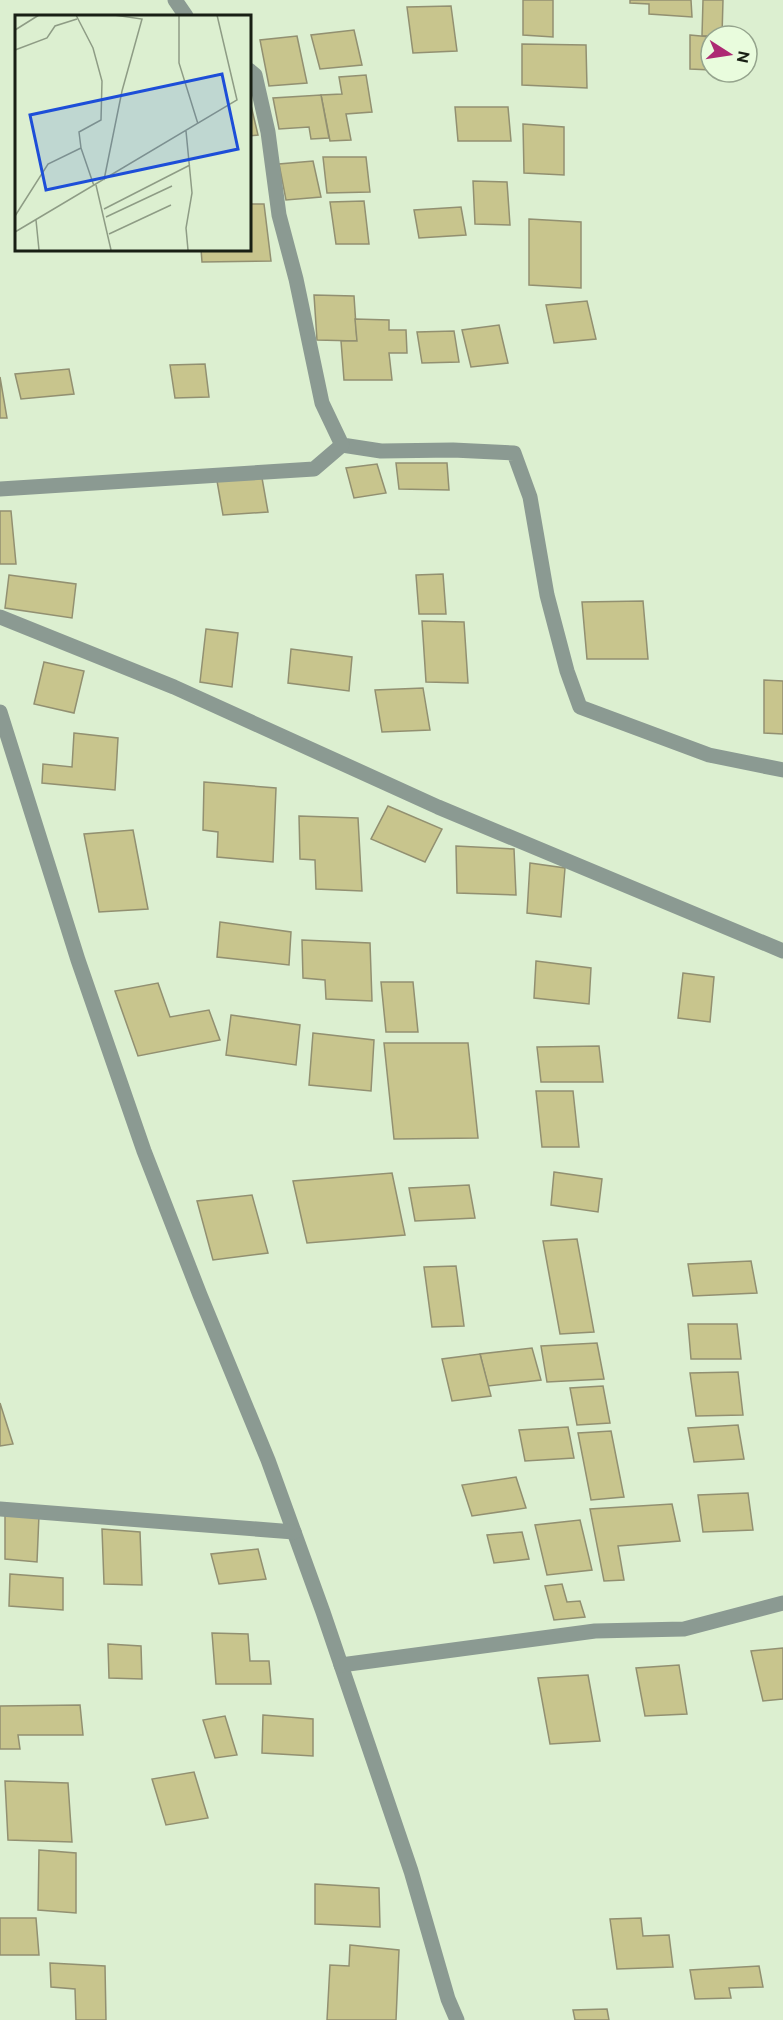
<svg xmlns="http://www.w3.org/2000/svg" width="783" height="2020" font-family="Ubuntu,sans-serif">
	<rect width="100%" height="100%" fill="#dcefd0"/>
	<!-- building -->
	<g fill="#c8c58d" stroke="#929071" stroke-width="1.5">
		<path d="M523 0H553V37L523 35Z"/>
		<path d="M630 0H691L692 17 649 14V4L630 3Z"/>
		<path d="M703 0H723L722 36H702Z"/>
		<path d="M451 6 457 51 413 53 407 7Z"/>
		<path d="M354 30 362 65 320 69 311 35Z"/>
		<path d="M690 35 711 37V70L690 69Z"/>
		<path d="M297 36 307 83 269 86 260 40Z"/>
		<path d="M522 44 586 45 587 88 522 85Z"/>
		<path d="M366 75 372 112 346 114 351 140 330 141 321 95 342 94 339 77Z"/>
		<path d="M321 95 329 138 311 139 309 127 279 129 273 98Z"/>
		<path d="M249 97 258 135 249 136Z"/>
		<path d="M455 107H508L511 141H458Z"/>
		<path d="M523 124 564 127V175L524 173Z"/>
		<path d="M323 157H366L370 192 327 193Z"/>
		<path d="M313 161 321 197 286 200 279 164Z"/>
		<path d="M473 181 507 182 510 225 475 224Z"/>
		<path d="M364 201 369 244H336L330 202Z"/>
		<path d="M249 204H264L271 261 202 262 201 249H249Z"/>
		<path d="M461 207 466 235 419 238 414 210Z"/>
		<path d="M529 219 581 222V288L529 285Z"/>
		<path d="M314 295 354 296 357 341 317 340Z"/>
		<path d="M587 301 596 339 554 343 546 305Z"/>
		<path d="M355 319 389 320V330H406L407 353H389L392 380H344L341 341H357Z"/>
		<path d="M499 325 508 363 471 367 462 330Z"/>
		<path d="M454 331 459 362 422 363 417 332Z"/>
		<path d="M205 364 209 397 175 398 170 365Z"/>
		<path d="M69 369 74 394 21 399 15 374Z"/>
		<path d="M0 377 7 418H0Z"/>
		<path d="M396 463H447L449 490 399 489Z"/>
		<path d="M377 464 386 493 354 498 346 468Z"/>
		<path d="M262 478 268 512 223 515 217 481Z"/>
		<path d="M0 511H11L16 564H0Z"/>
		<path d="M443 574 446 614H419L416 575Z"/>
		<path d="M9 575 76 584 72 618 5 608Z"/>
		<path d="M643 601 648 659H587L582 602Z"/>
		<path d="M422 621 464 622 468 683 426 682Z"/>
		<path d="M206 629 238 633 232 687 200 682Z"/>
		<path d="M291 649 352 657 349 691 288 683Z"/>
		<path d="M44 662 84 671 74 713 34 704Z"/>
		<path d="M764 680 783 681V734L764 733Z"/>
		<path d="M423 688 430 730 382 732 375 690Z"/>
		<path d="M74 733 118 738 115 790 42 783 43 764 72 767Z"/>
		<path d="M204 782 276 788 273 862 217 857 218 832 203 830Z"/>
		<path d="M388 806 442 829 425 862 371 839Z"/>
		<path d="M299 816 358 818 362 891 316 889 315 860 300 859Z"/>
		<path d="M133 830 148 909 99 912 84 834Z"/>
		<path d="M456 846 514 849 516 895 457 893Z"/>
		<path d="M530 863 565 868 561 917 527 913Z"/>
		<path d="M220 922 291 932 289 965 217 957Z"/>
		<path d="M302 940 370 943 372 1001 326 999 325 980 303 978Z"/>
		<path d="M536 961 591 968 589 1004 534 998Z"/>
		<path d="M683 973 714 977 710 1022 678 1018Z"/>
		<path d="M381 982H413L418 1032H386Z"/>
		<path d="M158 983 170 1017 209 1010 220 1040 138 1056 115 991Z"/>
		<path d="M231 1015 300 1025 296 1065 226 1055Z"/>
		<path d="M313 1033 374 1040 371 1091 309 1085Z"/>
		<path d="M384 1043H468L478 1138 394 1139Z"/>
		<path d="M599 1046 603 1082H541L537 1047Z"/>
		<path d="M536 1091H573L579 1147H542Z"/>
		<path d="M554 1172 602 1179 598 1212 551 1205Z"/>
		<path d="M392 1173 405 1235 307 1243 293 1181Z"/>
		<path d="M469 1185 475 1218 415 1221 409 1188Z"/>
		<path d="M252 1195 268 1253 213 1260 197 1201Z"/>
		<path d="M577 1239 594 1332 560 1334 543 1241Z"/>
		<path d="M751 1261 757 1293 693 1296 688 1264Z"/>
		<path d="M456 1266 464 1326 432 1327 424 1267Z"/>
		<path d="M688 1324H737L741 1359H691Z"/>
		<path d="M597 1343 604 1379 547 1382 541 1346Z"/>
		<path d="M532 1348 541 1380 488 1386 480 1354Z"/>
		<path d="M480 1354 491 1396 452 1401 442 1359Z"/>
		<path d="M738 1372 743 1415 696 1416 690 1373Z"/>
		<path d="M603 1386 610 1423 577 1425 570 1388Z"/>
		<path d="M0 1403 13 1444 0 1446Z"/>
		<path d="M738 1425 744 1459 694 1462 688 1428Z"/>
		<path d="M568 1427 574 1458 525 1461 519 1430Z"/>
		<path d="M611 1431 624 1497 591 1500 578 1433Z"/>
		<path d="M516 1477 526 1508 472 1516 462 1485Z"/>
		<path d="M748 1493 753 1530 703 1532 698 1495Z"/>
		<path d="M672 1504 680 1541 618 1546 624 1580 604 1581 590 1509Z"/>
		<path d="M5 1511 39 1515 37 1562 5 1559Z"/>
		<path d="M580 1520 592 1570 547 1575 535 1525Z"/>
		<path d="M102 1529 140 1532 142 1585 104 1584Z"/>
		<path d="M522 1532 529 1559 494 1563 487 1535Z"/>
		<path d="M258 1549 266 1579 219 1584 211 1554Z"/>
		<path d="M10 1574 63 1578V1610L9 1606Z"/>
		<path d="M562 1584 567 1602 580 1601 585 1617 554 1620 545 1586Z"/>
		<path d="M212 1633 248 1634 250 1661H269L271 1684H216Z"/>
		<path d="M108 1644 141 1646 142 1679 109 1678Z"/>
		<path d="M783 1648V1699L763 1701 751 1651Z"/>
		<path d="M679 1665 687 1714 645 1716 636 1668Z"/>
		<path d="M588 1675 600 1741 550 1744 538 1678Z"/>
		<path d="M80 1705 83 1735H18L20 1749H0V1706Z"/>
		<path d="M263 1715 313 1719V1756L262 1753Z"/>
		<path d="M225 1716 237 1755 215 1758 203 1720Z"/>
		<path d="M194 1772 208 1818 166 1825 152 1779Z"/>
		<path d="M5 1781 68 1783 72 1842 8 1840Z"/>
		<path d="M39 1850 76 1853V1913L38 1910Z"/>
		<path d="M315 1884 379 1888 380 1927 315 1924Z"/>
		<path d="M0 1918H36L39 1955H0Z"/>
		<path d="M641 1918 643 1936 669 1935 673 1967 617 1969 610 1919Z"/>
		<path d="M350 1945 399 1950 396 2020H327L330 1965 349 1966Z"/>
		<path d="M50 1963 105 1966 106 2020H76L75 1989 51 1987Z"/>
		<path d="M759 1966 763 1987 729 1988 731 1998 695 1999 690 1970Z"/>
		<path d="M607 2009 609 2020H575L573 2010Z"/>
	</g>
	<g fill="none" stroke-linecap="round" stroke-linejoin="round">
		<!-- minor -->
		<g stroke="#8b9a92" stroke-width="15">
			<path d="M175 0 186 16"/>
			<path d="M249 70 255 75 268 132 279 215 296 279 322 403 342 445 381 451 453 450 514 453 530 497 547 595 567 671 580 707 709 755 783 770"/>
			<path d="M0 489 314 469 342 445"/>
			<path d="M0 617 174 687 438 807 783 951"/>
			<path d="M0 712 78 960 144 1151 200 1295 268 1460 323 1612 411 1871 448 1999 457 2020"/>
			<path d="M0 1509 294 1532"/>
			<path d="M341 1665 595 1631 684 1629 783 1603"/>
		</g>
	</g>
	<!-- overview -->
	<g transform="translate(15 15)">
		<rect width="236" height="236" fill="#dcefd0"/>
		<path fill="none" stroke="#8e9c85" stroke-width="1.5" d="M164 0V48L183 109M0 15 24 0M0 35 32 23 40 11 62 4M171 116 177 178 171 213 173 235M66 133 79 171M89 165 107 76 127 4 99 0M81 170 96 235M89 194 175 150M0 201 33 149 66 133 64 117 86 105 87 66 78 33 61 0M91 202 157 171M21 205 24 235M0 217 222 85 202 0M94 219 156 190"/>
		<path fill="#1d4ed8" fill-opacity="0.15" stroke="#1d4ed8" stroke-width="3" d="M207 59 223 134 31 175 15 100Z"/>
		<rect width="236" height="236" fill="none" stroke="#181f14" stroke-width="3"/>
	</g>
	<!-- north arrow -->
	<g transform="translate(729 54) rotate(102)"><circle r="28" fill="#e9fcdd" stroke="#95a48d" stroke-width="1.5"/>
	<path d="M0-4.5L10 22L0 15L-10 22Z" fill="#ad2973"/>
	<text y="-9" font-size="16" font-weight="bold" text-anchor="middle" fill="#181f14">N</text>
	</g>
</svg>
